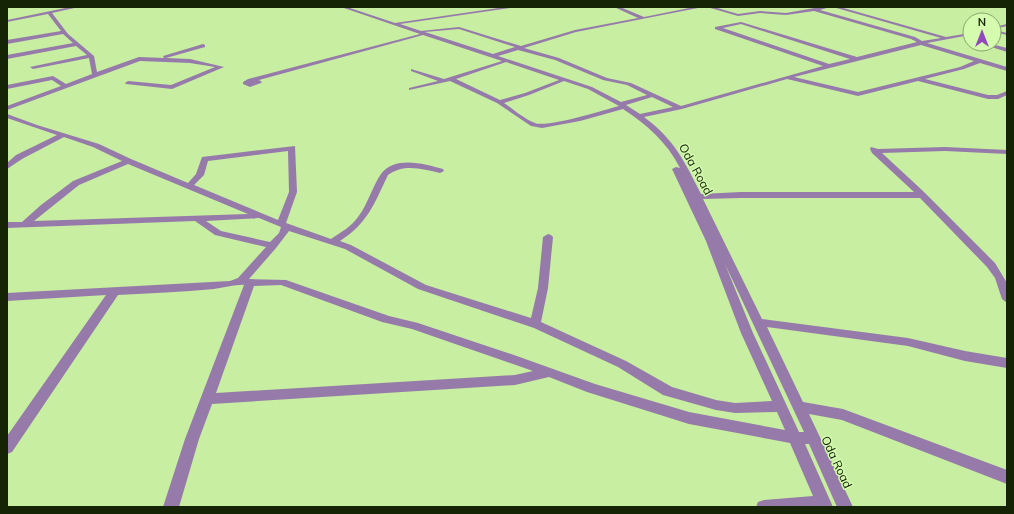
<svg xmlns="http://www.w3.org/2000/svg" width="1014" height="514" font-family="Mulish,sans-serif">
	<rect width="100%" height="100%" fill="#c7eea1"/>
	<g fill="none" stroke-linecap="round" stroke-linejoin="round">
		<!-- minor -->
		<g fill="#967baa" fill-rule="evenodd">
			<path d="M70 7H79L52 13 68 34 94 56 97 72 139 57 164 58 163 56 203 44 205 45V47L166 58 190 59 224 67 172 89 126 84 125 83 128 81 171 85 215 67 190 63 140 61 7 110V106L61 86 52 80 7 89V85L53 76 66 84 92 74 89 58 33 69 30 67 87 55 76 46 7 59V55L73 43 63 34 7 44V40L61 31 48 14 7 22V20Z"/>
			<path d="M341 7H347L395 23 505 7H517L400 24 421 31 459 27 521 46 575 30 638 18 614 7H620L644 17 694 7H703L576 32 524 48 559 58 607 78 631 83 681 106 823 66 715 29V27L741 22 857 57 917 42 911 39 814 11 786 15 760 13 738 16 707 7H714L738 14 760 11 786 13 820 7H830L820 10 915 37 922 41 941 38 833 7H840L946 37 970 33V35L927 43 1007 67V71L980 63 964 69 925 79 988 95H997L1007 91V95L998 99H988L918 81 858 96 787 79 682 109 644 117C674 139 685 162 701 194L741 192H914L872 153 870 149 871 147 878 149 945 147 1007 150V154L945 151 882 153 923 191 995 263 1007 283V303L1002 299 995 278 987 267 920 198H741L703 199 762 319 908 338 965 351 1007 358V368L965 361 908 346 767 327 803 402 843 409 1007 470V484L842 420 809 414 853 507H837L809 444H805L833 507H756L758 502 764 500 813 496 790 443 689 424 587 392 549 377 515 385 212 404 199 439 179 507H163L185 439 244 285C241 284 220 288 214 289 182 292 150 293 118 295L12 452 7 454V436L106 295 7 301V293L230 281 238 278 266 247 215 235 195 221 7 228V222H22L41 205 73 181 122 161 93 147 64 137 22 159 7 169V163L16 155 57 135 7 118V114L37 125 99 144 131 159 188 183 196 174 202 157 295 146 297 192 286 223 331 239C341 232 351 227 358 217 368 204 372 187 381 174 395 155 425 164 443 169L444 171 440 173C423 169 404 163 388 175 374 204 368 223 340 241L351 245 426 285 531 318 538 288 543 237 548 234 551 235 553 237 548 288 541 322 626 361 672 387 716 400 735 403 772 401 741 333 706 241 672 169 676 167 680 168C667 142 647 125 623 109L580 121 542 128 531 126 497 103 450 81 409 90V88L438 81 411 71V69L444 79 502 61 423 35 259 80 262 82 261 83 250 87 243 84V82L248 79 420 34ZM741 24 850 59 829 64 723 28ZM459 29 515 47 493 54 425 32ZM921 45 974 61 960 67 858 92 794 77ZM518 50 555 60 603 80 627 85 647 95 621 102 592 87 498 56ZM506 62 559 80 525 93 500 100 456 79ZM564 81 588 89 619 106C604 110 547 128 535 123 524 119 513 109 504 103L529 95ZM652 97 673 107 640 114 626 105ZM288 151 289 192 278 220 194 185 204 175 208 161ZM128 164 248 214 34 221 79 185ZM259 218 281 227 279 233 270 242 221 231 206 221ZM289 231 345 249 418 289 534 328 618 367 663 395 716 410 735 413 777 412 785 430 689 412 595 384 514 355 418 323 389 316 286 280 249 279 276 248ZM725 264 804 432H799L753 333ZM281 285 382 322 412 329 533 371 515 375 216 393 254 286Z"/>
			<path d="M1007 24V26L994 29V27Z"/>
			<path d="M994 30 1007 33V35L994 32Z"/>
			<path d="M982 44H991L1007 48V52Z"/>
		</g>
	</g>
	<g text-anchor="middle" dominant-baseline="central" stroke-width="3" stroke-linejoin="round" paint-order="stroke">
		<!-- street labels -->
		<g font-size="12" fill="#162406" stroke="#d4fbae">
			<text transform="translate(696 169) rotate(61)">Oda Road</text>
			<text transform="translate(837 462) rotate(65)">Oda Road</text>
		</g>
	</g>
	<!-- border -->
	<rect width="1014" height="514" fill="none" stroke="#162406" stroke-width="16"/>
	<!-- north arrow -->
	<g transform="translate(982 32)"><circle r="19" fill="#d4fbae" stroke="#88a56b"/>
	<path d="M0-3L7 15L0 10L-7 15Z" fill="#9149bd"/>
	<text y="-6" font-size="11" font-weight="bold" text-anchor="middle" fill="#162406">N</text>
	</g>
</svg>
